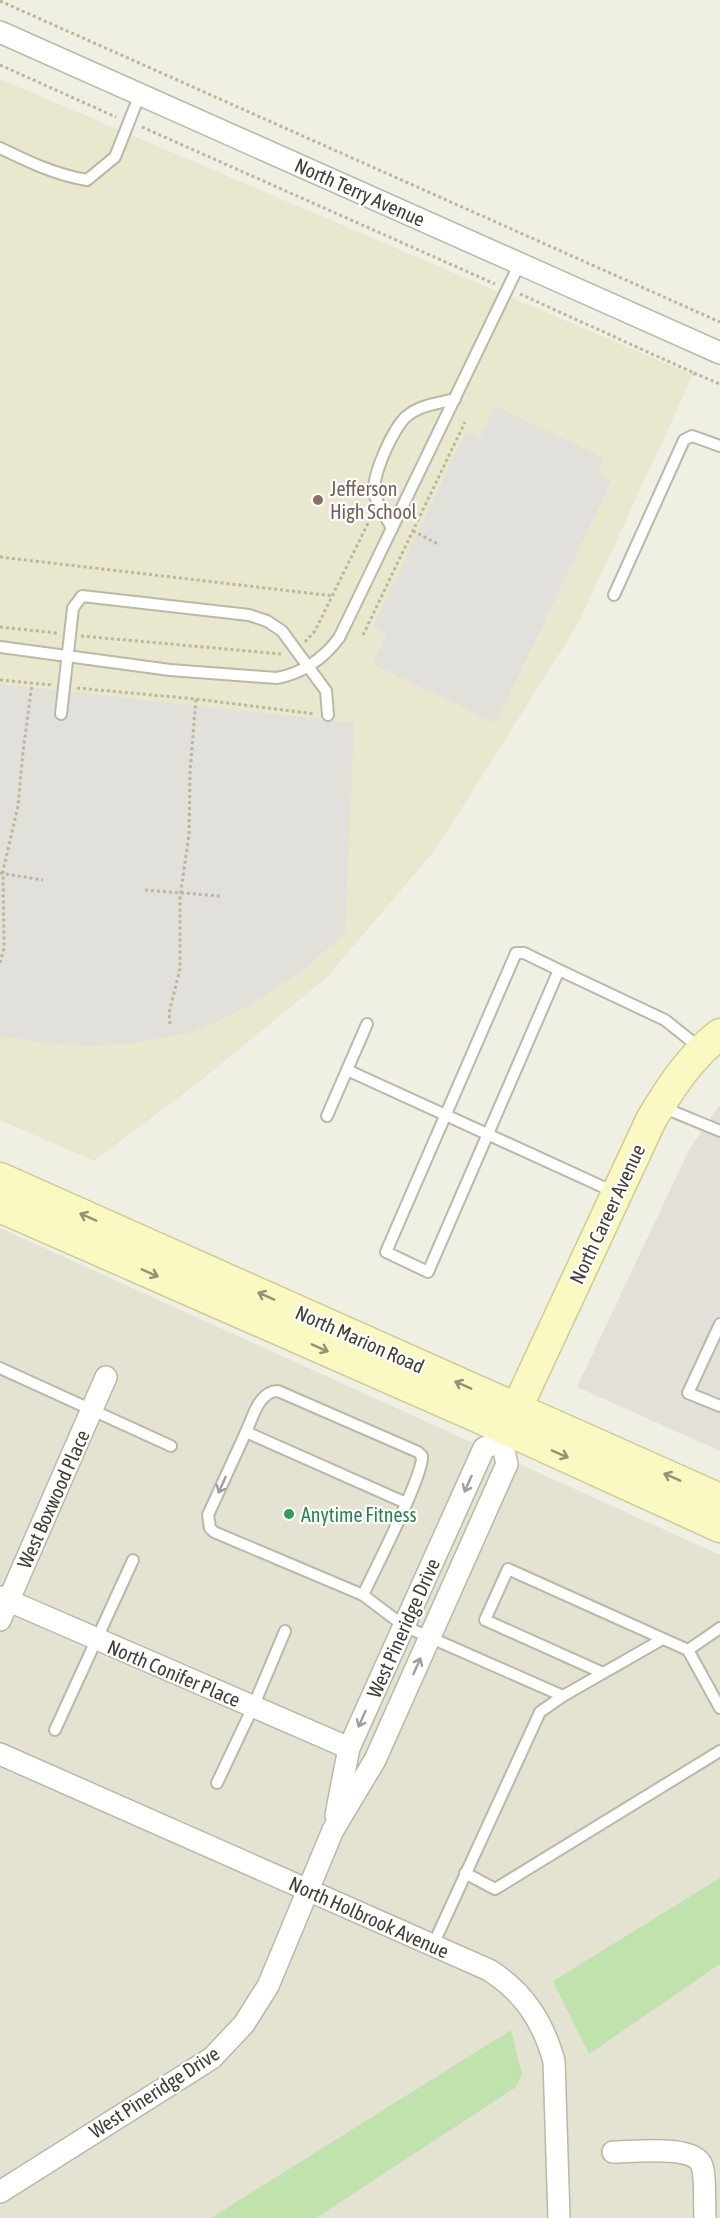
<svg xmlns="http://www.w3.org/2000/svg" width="720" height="2218" font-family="'Asap Condensed',sans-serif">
	<rect width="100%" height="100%" fill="#f0efe3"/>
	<!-- residential -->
	<path fill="#e4e2d1" d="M0 1228 720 1555V2218H0Z"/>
	<!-- industrial -->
	<path fill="#e2e0d8" d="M720 1105V1451L577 1387 690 1148Z"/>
	<!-- education -->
	<path fill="#e9e7cd" d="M0 79 693 375 578 624 436 849 326 978 194 1086 94 1161 0 1120Z"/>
	<!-- green -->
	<g fill="#c0e3ad">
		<path d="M720 1878V1964L589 2054 553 1981Z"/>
		<path d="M511 2030 522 2074 516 2087 316 2218H211Z"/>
	</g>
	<!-- parking -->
	<g fill="#e1e0db">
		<path d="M495 406 604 458 598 473 612 480 496 723 373 664 387 634 373 627 466 431 480 438Z"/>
		<path d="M0 684 354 723 345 933 302 971 248 1007 193 1032 135 1043 89 1046 44 1043 0 1036Z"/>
	</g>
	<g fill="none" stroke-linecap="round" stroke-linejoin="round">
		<defs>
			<g id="lane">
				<path d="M0 148C29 162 56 175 87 180L115 157 140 94"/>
				<path d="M392 529C387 518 379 507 375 496 369 480 394 426 407 416 420 405 439 403 455 399"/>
				<path d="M614 595 684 440 692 436 720 446"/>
				<path d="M0 647 170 670 277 678C304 673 323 659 339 638L520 263"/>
				<path d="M61 714 73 608 82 596 249 615 267 621 282 631 326 691 328 715"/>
				<path d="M559 970 524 953H516L386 1252 428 1272 559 970 665 1020 700 1048"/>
				<path d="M367 1024 347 1070 614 1192"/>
				<path d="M662 1107 720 1131"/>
				<path d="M327 1116 347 1070"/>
				<path d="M720 1324 688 1393 720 1406"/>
				<path d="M0 1368 171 1446"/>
				<path d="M246 1432 208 1515 210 1528 214 1532 363 1595"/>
				<path d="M406 1503 246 1432C253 1417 259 1391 278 1391L418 1452 422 1456C424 1475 374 1571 363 1595L404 1626 563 1696 540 1712 433 1945"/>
				<path d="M720 1628 688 1650 720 1708"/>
				<path d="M603 1673 485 1620 508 1569 688 1650"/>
				<path d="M563 1696 661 1640"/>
				<path d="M55 1730 133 1560"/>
				<path d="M217 1783 253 1707 285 1631"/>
				<path d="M465 1873 495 1889 720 1751"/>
			</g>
			<g id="street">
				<path d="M0 32 720 353"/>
				<path d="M0 1597 349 1748"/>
				<path d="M0 1620 106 1377"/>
				<path d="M0 1754 489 1970C524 1992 543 2022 554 2061L559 2218"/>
				<path d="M336 1815 349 1748 484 1448 502 1441"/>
				<path d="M613 2152C632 2152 696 2144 702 2166 706 2178 704 2204 705 2218"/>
				<path d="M0 2192 212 2058 244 2024 268 1986 333 1830 375 1760 507 1464 502 1441 507 1430"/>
			</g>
			<g id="secondary">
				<path d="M0 1178 720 1499"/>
				<path d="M0 1207 507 1430 720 1527"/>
				<path d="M508 1427 651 1120C670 1088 690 1057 720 1034"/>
			</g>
		</defs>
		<!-- lane casing -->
		<use href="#lane" stroke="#bbb8a6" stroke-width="14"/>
		<!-- street casing -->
		<use href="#street" stroke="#bbb8a6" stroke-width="24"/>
		<!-- secondary casing -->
		<use href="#secondary" stroke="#cfcb95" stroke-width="33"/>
		<!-- path -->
		<g stroke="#bcb798" stroke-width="3" stroke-dasharray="3 3" stroke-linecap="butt">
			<path d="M0 1 720 322"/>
			<path d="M0 65 116 117"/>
			<path d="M142 127 495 284"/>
			<path d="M520 294 694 373 693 375"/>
			<path d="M694 373 720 384"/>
			<path d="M413 531 440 545"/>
			<path d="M0 557 334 596"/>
			<path d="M0 627 57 633"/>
			<path d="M363 635 465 422"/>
			<path d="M81 636 281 654"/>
			<path d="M305 642 315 631 370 519"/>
			<path d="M0 680 52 685"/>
			<path d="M77 688 196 699 315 714"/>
			<path d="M0 873 43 880"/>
			<path d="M145 890 220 896"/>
			<path d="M0 963 4 948 3 871 18 806 23 752 32 684"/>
			<path d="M170 1024 169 1013 180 969V897L189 835 190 772 196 699"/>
		</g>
		<!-- lane -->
		<use href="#lane" stroke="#fff" stroke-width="10"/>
		<!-- street -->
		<use href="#street" stroke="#fff" stroke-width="21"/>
		<!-- secondary -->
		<use href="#secondary" stroke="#fbf9c2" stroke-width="30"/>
	</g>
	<!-- one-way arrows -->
	<defs><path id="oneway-shaft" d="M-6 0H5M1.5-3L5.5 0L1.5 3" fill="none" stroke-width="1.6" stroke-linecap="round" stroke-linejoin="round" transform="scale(1.5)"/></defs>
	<g stroke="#959374">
		<use href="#oneway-shaft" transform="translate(88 1217) rotate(-156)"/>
		<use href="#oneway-shaft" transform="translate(150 1273) rotate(24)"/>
		<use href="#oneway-shaft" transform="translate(266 1296) rotate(-156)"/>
		<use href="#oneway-shaft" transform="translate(320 1348) rotate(24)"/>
		<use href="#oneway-shaft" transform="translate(463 1385) rotate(-156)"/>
		<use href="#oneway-shaft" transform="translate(560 1454) rotate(24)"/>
		<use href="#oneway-shaft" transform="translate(672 1477) rotate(-156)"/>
	</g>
	<g stroke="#a09f9a">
		<use href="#oneway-shaft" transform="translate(468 1484) rotate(114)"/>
		<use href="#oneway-shaft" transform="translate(222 1485) rotate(114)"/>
		<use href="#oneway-shaft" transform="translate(417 1666) rotate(-66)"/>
		<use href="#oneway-shaft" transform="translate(362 1719) rotate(114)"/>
	</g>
	<!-- markers -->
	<circle fill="#8d6e63" stroke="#fff" stroke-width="2" cx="318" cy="500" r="6"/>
	<circle fill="#2e9e5b" stroke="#fff" stroke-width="2" cx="289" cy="1514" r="6"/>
	<g text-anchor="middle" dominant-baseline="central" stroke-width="4.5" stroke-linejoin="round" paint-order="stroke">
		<!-- street labels -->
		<g font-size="20" fill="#423f34" stroke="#fff">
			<text transform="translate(360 192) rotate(24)">North Terry Avenue</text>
			<text transform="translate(607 1214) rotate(-65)">North Career Avenue</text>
			<text transform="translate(360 1339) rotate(24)">North Marion Road</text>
			<text transform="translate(53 1499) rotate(-66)">West Boxwood Place</text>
			<text transform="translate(403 1628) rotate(-66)">West Pineridge Drive</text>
			<text transform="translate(174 1673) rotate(23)">North Conifer Place</text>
			<text transform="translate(369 1917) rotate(24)">North Holbrook Avenue</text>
			<text transform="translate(154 2092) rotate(-33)">West Pineridge Drive</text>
		</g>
		<!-- education labels -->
		<g font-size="20" fill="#785e54" stroke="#fff" text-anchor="start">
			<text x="330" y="488">Jefferson<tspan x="330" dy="23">High School</tspan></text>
		</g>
		<!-- leisure labels -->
		<g font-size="20" fill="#27864d" stroke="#fff" text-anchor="start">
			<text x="301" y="1514">Anytime Fitness</text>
		</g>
	</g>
</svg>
